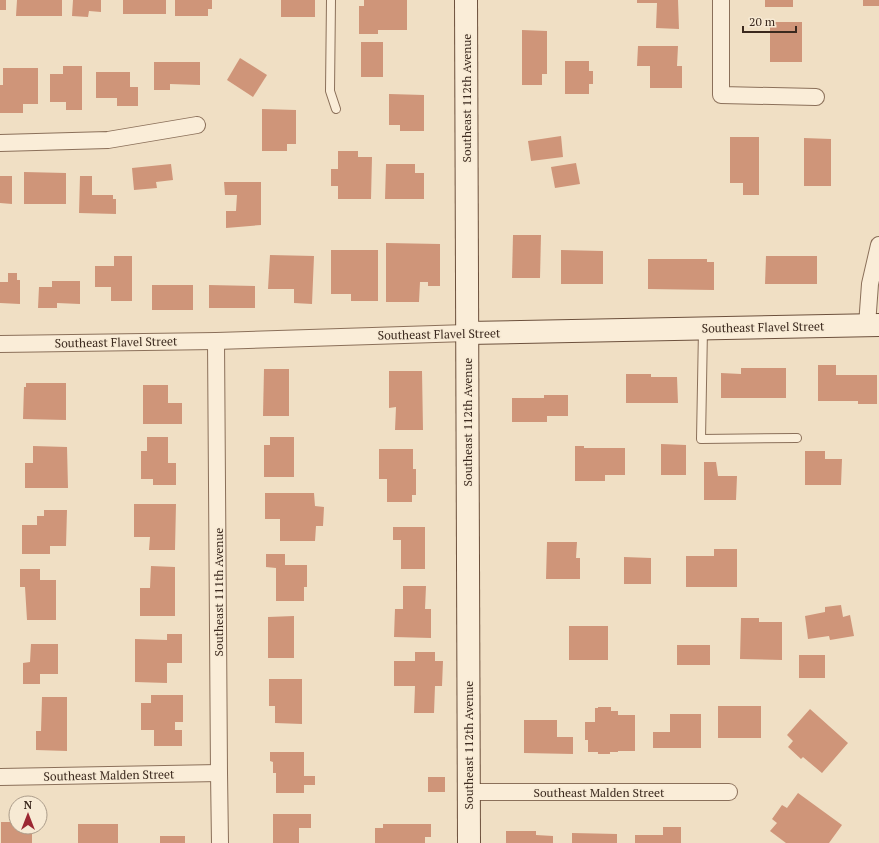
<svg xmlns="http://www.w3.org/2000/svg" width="879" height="843" font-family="'PT Serif',serif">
	<rect width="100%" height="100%" fill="#f0dfc4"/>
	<!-- building -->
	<g fill="#cf9579">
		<rect x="0" y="0" width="6" height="10"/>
		<path d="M17 0H62V16H16Z"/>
		<path d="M73 0H101V12L89 11 88 17 72 16Z"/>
		<rect x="123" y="0" width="43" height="14"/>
		<path d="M175 0H212V9H208V16H175Z"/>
		<rect x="281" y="0" width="34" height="17"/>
		<path d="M364 0H407V30H378V34H359V6H364Z"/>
		<path d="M637 0H678L679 29 656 28 657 3H637Z"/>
		<rect x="765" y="0" width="28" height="7"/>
		<rect x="863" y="0" width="16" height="6"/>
		<rect x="770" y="22" width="32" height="40"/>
		<path d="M522 30 547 31V74H542V85H522Z"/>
		<rect x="361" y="42" width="22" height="35"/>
		<path d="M638 46H678L677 66H682V88H650V66H637Z"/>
		<path d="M240 58 267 75 253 97 227 80Z"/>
		<path d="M565 61H589V71H593V84H589V94H565Z"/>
		<path d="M154 62H200V85L170 84V90H154Z"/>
		<path d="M63 66H82V110H66V102H50V74H63Z"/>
		<path d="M3 68H38V104H23V113H0V85H3Z"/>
		<path d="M96 72H130V87H138V106H117V98H96Z"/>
		<path d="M389 94 424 95V131H400V125H389Z"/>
		<path d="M262 109 296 110V144H287V151H262Z"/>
		<path d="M561 136 563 157 531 161 528 141Z"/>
		<path d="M730 137H759V195H743V183H730Z"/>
		<path d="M804 138 831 139V186H804Z"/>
		<path d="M338 151H358V157H372L371 199H338V186H331V169H338Z"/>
		<path d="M576 163 580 184 555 188 551 167Z"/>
		<path d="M171 164 173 180 156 182 157 188 134 190 132 168Z"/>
		<path d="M386 164H415V173H424V199H385Z"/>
		<path d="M24 172 66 173V204H24Z"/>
		<path d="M0 176H12V204L0 203Z"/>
		<path d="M80 176H92V195H113V199H116V214L79 213Z"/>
		<path d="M224 182H261V225L226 228V211H236L237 195H225Z"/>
		<path d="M513 235H541L540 278H512Z"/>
		<path d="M386 243 440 244V286H428V282H420L419 302H386Z"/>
		<path d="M331 250H378V301H351V294H331Z"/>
		<path d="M561 250 603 251V284H561Z"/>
		<path d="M270 255 314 256 312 304 294 303V289H268Z"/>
		<path d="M114 256H132V301H111V287H95V266H114Z"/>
		<path d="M766 256H817V284H765Z"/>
		<path d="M648 259H707V262H714V290L648 289Z"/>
		<path d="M8 273H17V280H20V304L0 303V282H8Z"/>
		<path d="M52 281H80V304L57 303V308H38L39 287H52Z"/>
		<rect x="152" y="285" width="41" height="25"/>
		<path d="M209 285 255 286V308H209Z"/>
		<path d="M818 365H836V375H877V404H858V401H818Z"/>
		<path d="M741 368H786V398H721V373L741 374Z"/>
		<path d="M264 369H289V416H263Z"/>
		<path d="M389 371H422L423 430H395L396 407 389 408Z"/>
		<path d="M626 374H651V377H677L678 403H626Z"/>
		<path d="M26 383H66V420L23 419 24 387H26Z"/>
		<path d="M143 385H168V403H182V424H143Z"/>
		<path d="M544 395H568V416H547V422H512V398H544Z"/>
		<path d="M147 437H168V463H176V485H153V479H141V451H147Z"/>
		<path d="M270 437H294V477H264V445H270Z"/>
		<path d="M661 444 686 445V475H661Z"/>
		<path d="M33 446 67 447 68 488H25V463H33Z"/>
		<path d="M575 446H584V448H625V475H605V481H575Z"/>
		<path d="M379 449H413V469H416V495H412V502H387V479H379Z"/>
		<path d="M805 451H825V459H842L841 485H805Z"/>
		<path d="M704 462H716L718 476H737L736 500H704Z"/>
		<path d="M265 493H314L315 506 324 507 323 526H316L315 541H280V519H265Z"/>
		<path d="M134 504H176L175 550H149L150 537H134Z"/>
		<path d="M44 510H67L66 546H50V554H22V525H37V516H44Z"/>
		<path d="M393 527H425V569H401V540H393Z"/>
		<path d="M547 542H577L576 558H580V579H546Z"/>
		<path d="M714 549H737V587H686V556H714Z"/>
		<path d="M266 554H285V565H307V587H304V601H276V568L266 567Z"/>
		<path d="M624 557 651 558V584H624Z"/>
		<path d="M151 566 175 567V616H140V588H150Z"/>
		<path d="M20 569H40V580H56V620H27L25 587H20Z"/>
		<path d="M403 586H426L425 609H431V638L394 637 395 609H403Z"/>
		<path d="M841 605 843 617 850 615 854 636 830 640 829 636 808 639 805 616 825 612V607Z"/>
		<path d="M294 616V658H268V617Z"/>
		<path d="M741 618H759V622H782V660L740 659Z"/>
		<rect x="569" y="626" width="39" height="34"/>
		<path d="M167 634H182V663H167V683L135 682V639L167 640Z"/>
		<path d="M31 644H58V674H40V684H23V663L30 662Z"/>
		<rect x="677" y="645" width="33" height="20"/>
		<path d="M415 652H435V661H443L442 686H435L434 713H414L415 686H394V661H415Z"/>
		<rect x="799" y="655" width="26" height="23"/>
		<path d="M269 679H302V724L275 723V706H269Z"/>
		<path d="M151 695H183V722H175V730H182V746H154V730H141V703H151Z"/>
		<path d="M42 697H67V751L36 750V731H41Z"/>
		<rect x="718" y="706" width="43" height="32"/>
		<path d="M598 707H611V711H618V715H635V751H618V752H610V754H598V752H588V740H585V722H595V708H598Z"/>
		<path d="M810 709 848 743 822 773 803 757 801 759 788 747 793 741 787 735Z"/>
		<path d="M670 714H701V748H653V732H670Z"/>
		<path d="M524 720H557V737H573V754L524 753Z"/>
		<path d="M270 752H304V776H315V785H304V793H276V773H273V762L270 761Z"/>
		<rect x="428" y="777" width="17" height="15"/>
		<path d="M798 793 842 825 829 843H786L770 831 777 823 772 819 782 805 787 808Z"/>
		<path d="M273 814H311V828H299V843H273Z"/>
		<path d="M1 822H16V827H21V830H32V843H1Z"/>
		<rect x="78" y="824" width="40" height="19"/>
		<path d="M383 824H431V837H425V843H375V828H383Z"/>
		<path d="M663 827H681V843H635V835H663Z"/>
		<path d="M506 831H536V835L553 836V843H506Z"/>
		<path d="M572 833 617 834V843H572Z"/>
		<rect x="160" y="836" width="25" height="7"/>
	</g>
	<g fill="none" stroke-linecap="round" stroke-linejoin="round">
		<defs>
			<g id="lane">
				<path d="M331 0 330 91 336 109"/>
				<path d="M703 329 701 439 797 438"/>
			</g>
			<g id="street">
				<path d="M721 0V95L816 97"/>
				<path d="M0 143 108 140 197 125"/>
				<path d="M867 325 870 284 879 245"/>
				<path d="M216 341 219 773 220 843"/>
				<path d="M0 344 216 341 467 333"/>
				<path d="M0 777 219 773"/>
				<path d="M468 792H729"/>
			</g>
			<g id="secondary">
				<path d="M466 0 469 843"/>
				<path d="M467 333 879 325"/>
			</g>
		</defs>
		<!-- lane casing -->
		<use href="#lane" stroke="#8b705a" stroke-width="10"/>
		<!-- street casing -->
		<use href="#street" stroke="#8b705a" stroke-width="18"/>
		<!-- secondary casing -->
		<use href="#secondary" stroke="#6d513d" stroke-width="24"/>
		<!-- lane -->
		<use href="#lane" stroke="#faedd8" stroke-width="8"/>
		<!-- street -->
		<use href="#street" stroke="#faedd8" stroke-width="16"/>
		<!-- secondary -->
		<use href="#secondary" stroke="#faedd8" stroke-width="22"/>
	</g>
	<g text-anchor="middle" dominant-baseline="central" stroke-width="3" stroke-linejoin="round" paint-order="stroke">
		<!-- street labels -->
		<g font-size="12" fill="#3b291e" stroke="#f7ead4">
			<text transform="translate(466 98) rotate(-90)">Southeast 112th Avenue</text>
			<text transform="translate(763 327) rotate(-1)">Southeast Flavel Street</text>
			<text transform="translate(439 334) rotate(-1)">Southeast Flavel Street</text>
			<text transform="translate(116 342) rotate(-1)">Southeast Flavel Street</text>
			<text transform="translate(467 422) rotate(-90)">Southeast 112th Avenue</text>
			<text transform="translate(218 592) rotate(-90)">Southeast 111th Avenue</text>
			<text transform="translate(468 745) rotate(-90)">Southeast 112th Avenue</text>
			<text transform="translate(109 775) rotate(-1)">Southeast Malden Street</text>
			<text x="599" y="792">Southeast Malden Street</text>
		</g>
	</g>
	<!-- north arrow -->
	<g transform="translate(28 815)"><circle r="19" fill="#f7ead4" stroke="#ac9d8b"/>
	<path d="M0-3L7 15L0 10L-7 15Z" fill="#9c2833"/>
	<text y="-6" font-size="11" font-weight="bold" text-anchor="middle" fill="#3b291e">N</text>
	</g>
	<!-- scale -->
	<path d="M743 26v6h53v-6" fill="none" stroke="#3b291e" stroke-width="2"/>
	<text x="749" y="26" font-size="12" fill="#3b291e" stroke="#f7ead4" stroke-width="3" paint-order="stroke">20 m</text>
</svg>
